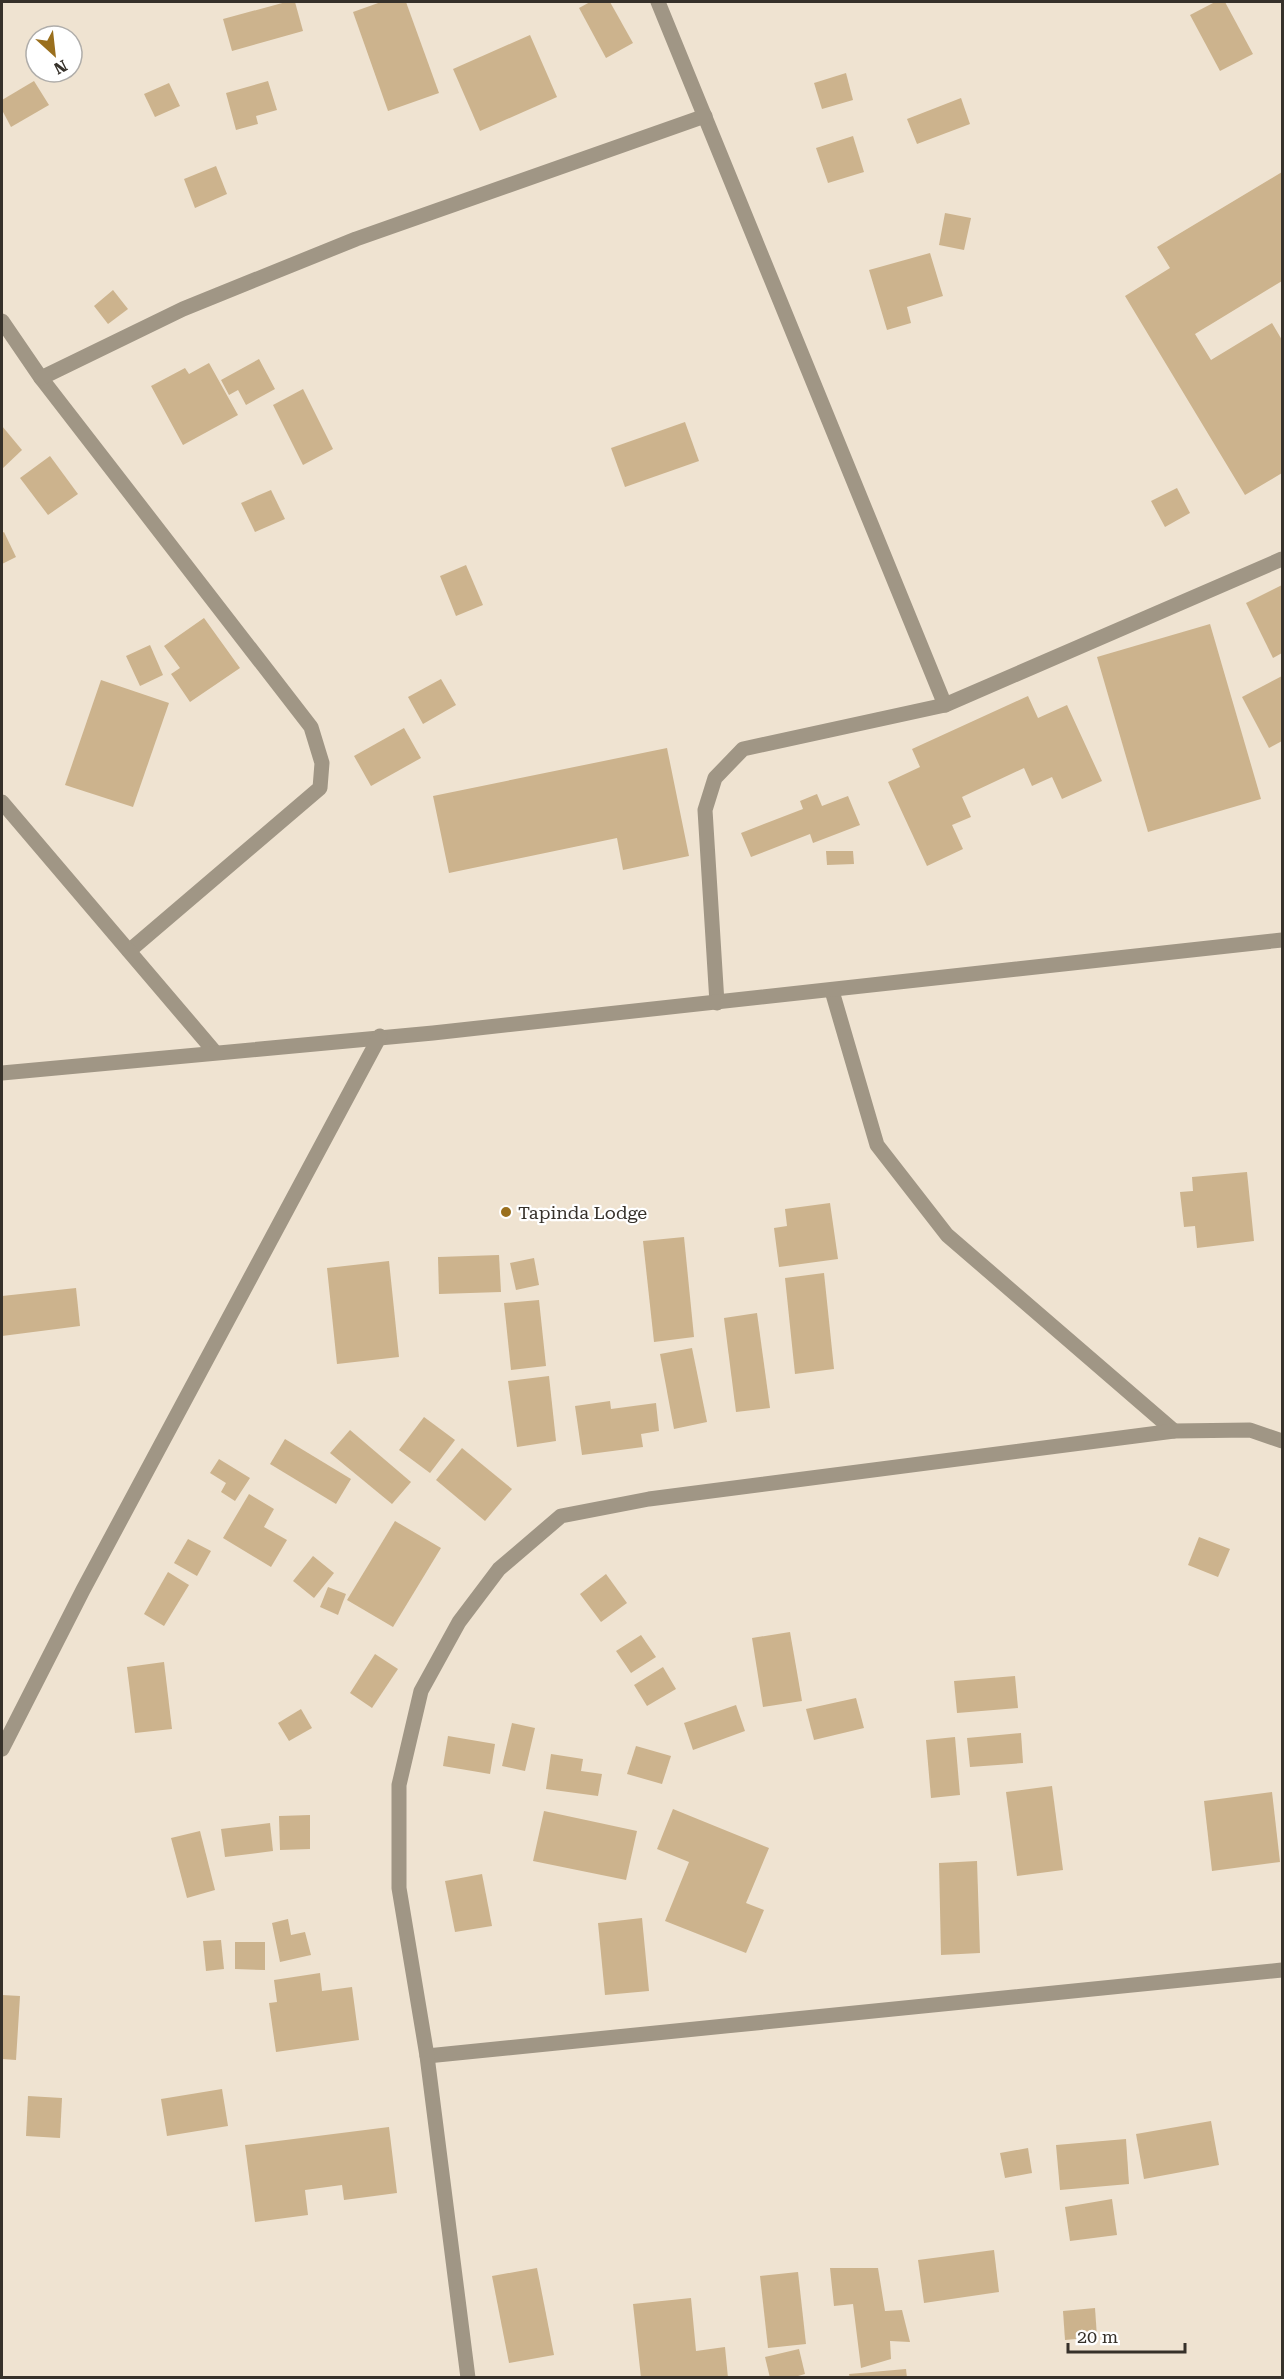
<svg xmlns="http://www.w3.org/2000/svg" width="1284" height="2379" font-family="'Roboto Serif',serif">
	<rect width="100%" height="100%" fill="#efe3d1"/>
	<!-- building -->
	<g fill="#ccb38d">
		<path d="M286 2H295L303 31 232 51 223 19Z"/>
		<path d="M381 2H406L439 93 388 111 353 12Z"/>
		<path d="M590 2H610L633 43 606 58 579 8Z"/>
		<path d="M1215 2H1225L1253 54 1220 71 1190 15Z"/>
		<path d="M530 35 557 97 480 131 453 69Z"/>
		<path d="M846 73 853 100 822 109 814 83Z"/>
		<path d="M34 81 49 105 11 127 2 110V100Z"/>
		<path d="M268 81 277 110 256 116 258 124 236 130 226 93Z"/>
		<path d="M169 83 180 106 155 117 144 94Z"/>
		<path d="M961 98 970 124 917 144 907 119Z"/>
		<path d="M853 136 864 172 828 183 816 148Z"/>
		<path d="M216 166 227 194 195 208 184 179Z"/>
		<path d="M1282 172V281L1195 334 1211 360 1272 323 1282 340V473L1245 495 1125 296 1170 268 1157 247Z"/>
		<path d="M945 213 971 218 964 250 939 245Z"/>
		<path d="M930 253 943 296 907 307 911 323 887 330 869 270Z"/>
		<path d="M113 290 128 309 108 324 94 306Z"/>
		<path d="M259 359 275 389 246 405 238 390 229 395 221 380Z"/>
		<path d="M209 363 238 415 183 445 151 386 185 368 189 374Z"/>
		<path d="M303 389 333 449 303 465 273 405Z"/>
		<path d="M685 422 699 461 625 487 611 448Z"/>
		<path d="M2 426 22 450 2 469Z"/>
		<path d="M50 456 78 494 48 515 20 478Z"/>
		<path d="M1177 488 1190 513 1165 527 1151 501Z"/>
		<path d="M271 490 285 519 255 532 241 503Z"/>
		<path d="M4 532 16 557 2 564V533Z"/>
		<path d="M466 565 483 605 456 616 440 576Z"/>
		<path d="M1282 585V653L1273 658 1246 603Z"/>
		<path d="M204 618 240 668 190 702 171 674 180 668 164 646Z"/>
		<path d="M1210 624 1261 799 1148 832 1097 657Z"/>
		<path d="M150 645 163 675 140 686 126 656Z"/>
		<path d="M1282 676V741L1269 748 1242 697Z"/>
		<path d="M441 679 456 705 423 724 408 697Z"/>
		<path d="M101 680 169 703 133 807 65 785Z"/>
		<path d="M1028 696 1038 718 1067 705 1102 781 1062 799 1052 777 1032 786 1024 768 962 797 971 817 952 825 963 849 927 866 888 782 920 767 912 749Z"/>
		<path d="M404 728 421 758 371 786 354 756Z"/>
		<path d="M667 748 689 856 623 870 617 838 449 873 433 796Z"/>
		<path d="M817 794 822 806 848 796 860 825 813 843 810 834 751 857 741 833 803 809 800 801Z"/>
		<path d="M826 851H853L854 864 827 865Z"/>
		<path d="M1247 1172 1254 1241 1197 1248 1195 1226 1184 1227 1180 1192 1193 1191 1192 1177Z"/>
		<path d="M830 1203 838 1259 779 1267 774 1228 787 1226 785 1209Z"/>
		<path d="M684 1237 694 1337 654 1342 643 1241Z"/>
		<path d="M499 1255 501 1292 439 1294 438 1257Z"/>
		<path d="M534 1258 539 1285 516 1290 510 1263Z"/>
		<path d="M389 1261 399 1357 337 1364 327 1268Z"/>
		<path d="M824 1273 834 1369 795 1374 785 1278Z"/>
		<path d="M76 1288 80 1326 2 1336V1296Z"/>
		<path d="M539 1300 546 1366 511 1370 504 1303Z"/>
		<path d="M757 1313 770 1408 736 1412 724 1318Z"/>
		<path d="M692 1348 707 1422 674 1429 660 1354Z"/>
		<path d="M549 1376 556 1441 517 1447 508 1381Z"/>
		<path d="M610 1401 611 1409 656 1403 659 1431 641 1434 643 1447 582 1455 575 1406Z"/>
		<path d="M424 1417 455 1440 430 1473 399 1450Z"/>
		<path d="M350 1430 411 1482 392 1504 330 1453Z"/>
		<path d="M285 1439 351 1479 336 1504 270 1464Z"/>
		<path d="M462 1448 512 1489 485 1521 436 1480Z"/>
		<path d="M219 1459 250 1478 235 1501 221 1492 226 1483 210 1473Z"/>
		<path d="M249 1494 274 1509 264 1527 287 1540 271 1567 223 1538Z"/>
		<path d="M395 1521 441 1548 393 1627 347 1600Z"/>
		<path d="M1199 1537 1230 1549 1218 1577 1188 1565Z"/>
		<path d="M188 1539 211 1551 197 1576 174 1563Z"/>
		<path d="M313 1556 334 1573 314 1598 293 1581Z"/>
		<path d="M168 1572 189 1585 164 1626 144 1614Z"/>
		<path d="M606 1574 627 1603 601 1622 580 1594Z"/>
		<path d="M328 1587 346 1594 338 1615 320 1607Z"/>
		<path d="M790 1632 802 1701 763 1707 752 1638Z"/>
		<path d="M641 1635 656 1657 631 1673 616 1651Z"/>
		<path d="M375 1654 398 1669 372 1708 350 1693Z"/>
		<path d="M164 1662 172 1729 135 1733 127 1667Z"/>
		<path d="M663 1667 676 1689 647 1706 634 1685Z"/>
		<path d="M1015 1676 1018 1708 957 1713 954 1681Z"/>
		<path d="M856 1698 864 1728 814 1740 806 1709Z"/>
		<path d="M736 1705 745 1731 693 1750 684 1723Z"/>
		<path d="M301 1709 312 1728 289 1741 278 1723Z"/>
		<path d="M512 1723 535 1728 525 1771 502 1766Z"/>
		<path d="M1021 1733 1023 1763 970 1767 967 1738Z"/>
		<path d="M448 1736 495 1744 490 1774 443 1766Z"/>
		<path d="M955 1737 960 1795 931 1798 926 1740Z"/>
		<path d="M636 1746 671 1756 662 1784 627 1774Z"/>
		<path d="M551 1754 583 1759 581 1771 602 1774 598 1796 546 1789Z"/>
		<path d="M1052 1786 1063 1870 1017 1876 1006 1792Z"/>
		<path d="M1272 1792 1280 1862 1212 1871 1204 1801Z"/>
		<path d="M673 1809 769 1848 746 1903 764 1910 746 1953 665 1921 689 1862 657 1849Z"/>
		<path d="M544 1811 637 1831 626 1880 533 1861Z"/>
		<path d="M310 1815V1849L280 1850 279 1816Z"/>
		<path d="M270 1823 273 1851 225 1857 221 1829Z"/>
		<path d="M200 1831 215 1890 187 1898 171 1838Z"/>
		<path d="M977 1861 980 1953 941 1955 939 1863Z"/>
		<path d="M482 1874 492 1926 455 1932 445 1881Z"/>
		<path d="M642 1918 649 1991 605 1995 598 1923Z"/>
		<path d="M288 1919 291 1935 305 1932 311 1955 280 1962 272 1923Z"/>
		<path d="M221 1940 224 1969 206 1971 203 1941Z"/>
		<path d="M235 1942H265V1970L235 1969Z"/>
		<path d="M320 1973 322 1991 352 1987 359 2040 276 2052 269 2003 277 2002 274 1980Z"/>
		<path d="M2 1995 20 1996 16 2060 2 2059Z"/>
		<path d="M222 2089 228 2126 167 2136 161 2099Z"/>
		<path d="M28 2096 62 2098 60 2138 26 2136Z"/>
		<path d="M1211 2121 1219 2165 1144 2179 1136 2134Z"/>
		<path d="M389 2127 397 2193 344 2200 342 2185 305 2190 308 2215 255 2222 245 2145Z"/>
		<path d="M1126 2139 1129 2184 1060 2190 1056 2145Z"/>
		<path d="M1028 2148 1032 2173 1005 2178 1000 2153Z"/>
		<path d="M1112 2199 1117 2235 1070 2241 1065 2207Z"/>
		<path d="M994 2250 999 2292 924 2303 918 2260Z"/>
		<path d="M537 2268 554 2355 509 2363 492 2276Z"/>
		<path d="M830 2268H878L885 2311 902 2310 910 2342 890 2341 891 2359 861 2368 853 2304 834 2306Z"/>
		<path d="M798 2272 806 2344 768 2348 760 2276Z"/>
		<path d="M691 2298 696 2351 725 2347 728 2378H641L633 2304Z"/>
		<path d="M1095 2308 1097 2337 1065 2340 1063 2311Z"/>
		<path d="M799 2349 805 2374 791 2378H770L765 2357Z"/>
		<path d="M906 2369 907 2378H850L849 2374Z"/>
	</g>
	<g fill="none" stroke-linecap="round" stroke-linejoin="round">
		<!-- minor -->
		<g stroke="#a09685" stroke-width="15">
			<path d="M658 2 945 705"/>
			<path d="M2 321 41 378 311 727 322 763 320 788 129 951"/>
			<path d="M41 378 183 309 356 239 705 116"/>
			<path d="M2 802 214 1051"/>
			<path d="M832 991 877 1145 947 1235 1174 1431"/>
			<path d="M717 1003 705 810 715 778 743 749 945 705 1282 559"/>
			<path d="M2 1073 433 1033 1282 940"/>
			<path d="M2 1749 83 1590 380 1036"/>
			<path d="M427 2056 1282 1970"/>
			<path d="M468 2378 427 2056 399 1888V1785L421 1691 459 1622 499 1569 561 1516 649 1499 1174 1431 1250 1430 1282 1441"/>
		</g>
	</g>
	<!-- markers -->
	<circle fill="#9a6f1d" stroke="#fff" stroke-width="2" cx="506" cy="1212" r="6"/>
	<g text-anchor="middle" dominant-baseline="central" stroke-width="4.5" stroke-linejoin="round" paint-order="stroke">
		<!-- poi labels -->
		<g font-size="18" fill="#36312a" stroke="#fff" text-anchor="start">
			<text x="518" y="1212">Tapinda Lodge</text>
		</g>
	</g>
	<!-- border -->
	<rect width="1284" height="2379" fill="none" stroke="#36312a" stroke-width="6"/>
	<!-- north arrow -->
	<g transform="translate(54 54) rotate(153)"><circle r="28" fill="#ffffff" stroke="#afadaa" stroke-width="1.5"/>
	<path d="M0-4.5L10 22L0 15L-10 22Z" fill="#9a6f1d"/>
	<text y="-9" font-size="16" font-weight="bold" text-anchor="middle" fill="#36312a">N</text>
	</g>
	<!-- scale -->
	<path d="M1068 2343v9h117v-9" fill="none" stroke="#36312a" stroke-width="3"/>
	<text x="1077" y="2343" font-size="18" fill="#36312a" stroke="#ffffff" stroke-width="4.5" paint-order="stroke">20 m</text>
</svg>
